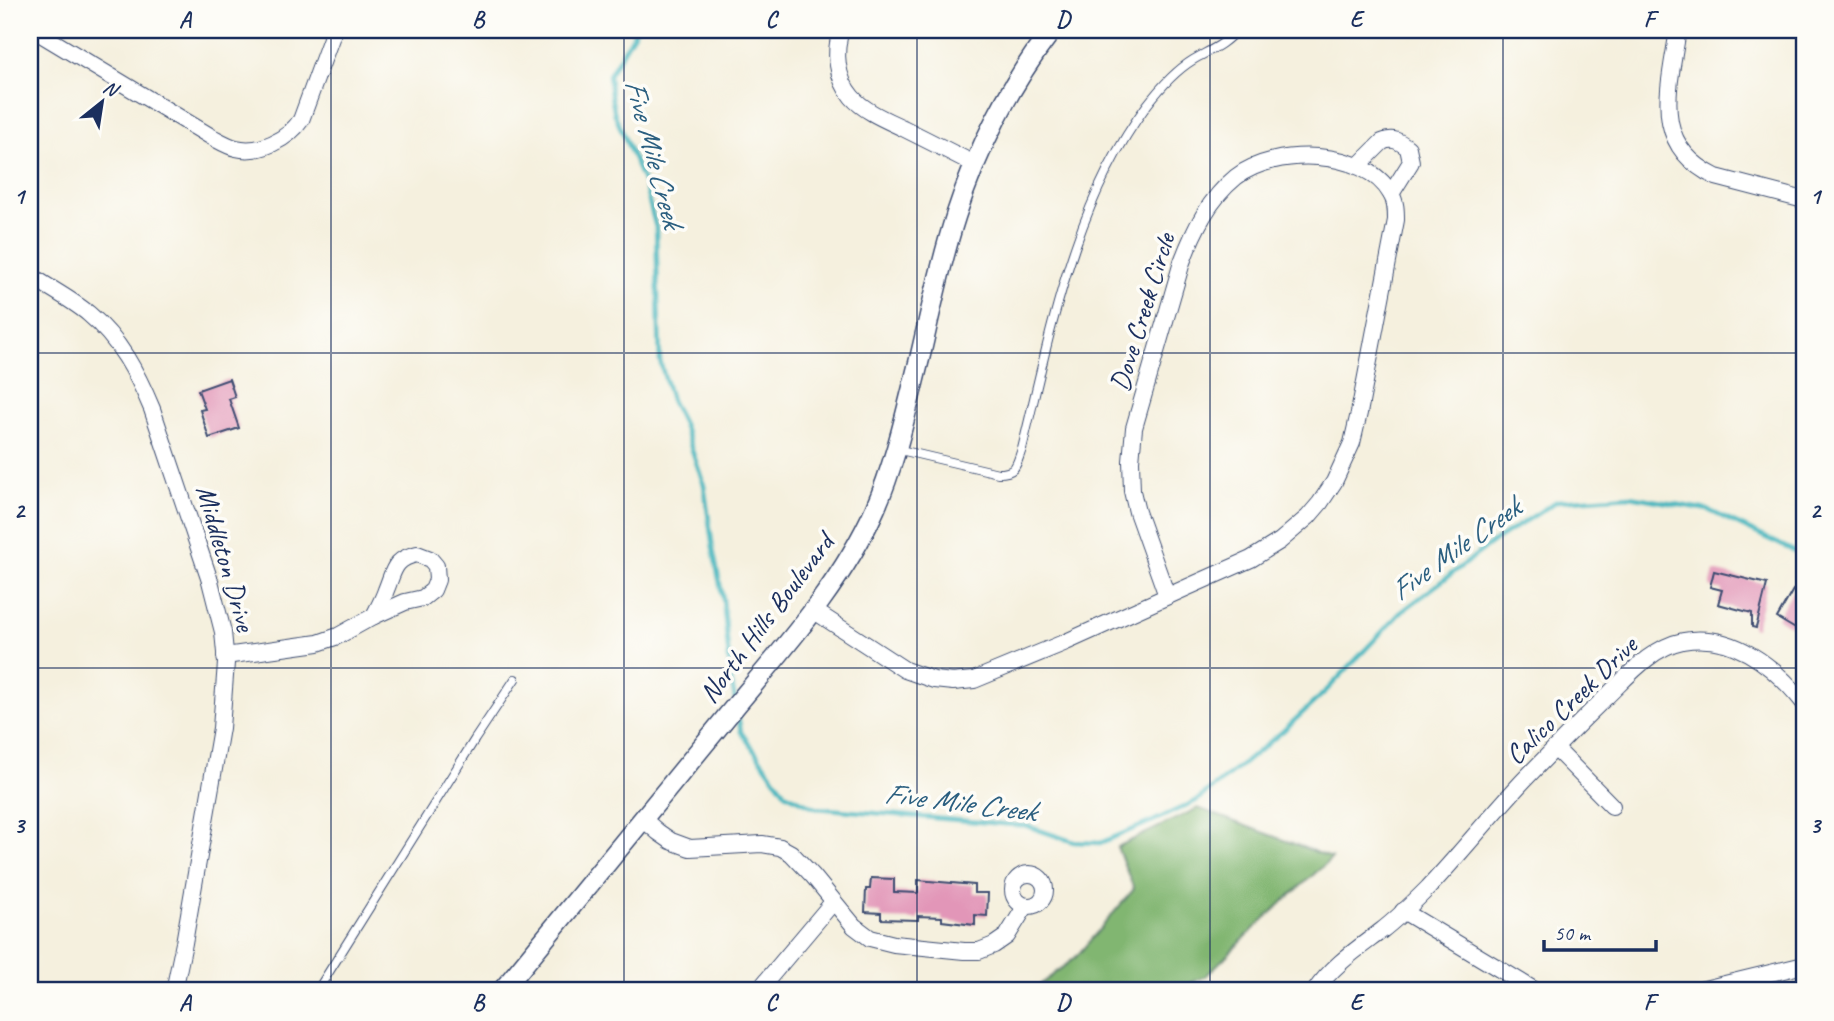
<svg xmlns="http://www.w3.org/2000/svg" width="1834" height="1021" font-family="Caveat,sans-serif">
	<rect width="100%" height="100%" fill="#fdfcf7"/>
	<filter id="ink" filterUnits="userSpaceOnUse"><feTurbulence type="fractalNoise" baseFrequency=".0143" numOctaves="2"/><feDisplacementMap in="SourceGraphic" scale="14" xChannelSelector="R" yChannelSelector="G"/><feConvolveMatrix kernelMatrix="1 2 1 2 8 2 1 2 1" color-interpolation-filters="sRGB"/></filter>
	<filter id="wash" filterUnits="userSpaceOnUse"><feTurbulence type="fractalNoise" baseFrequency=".00686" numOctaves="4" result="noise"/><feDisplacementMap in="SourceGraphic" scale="28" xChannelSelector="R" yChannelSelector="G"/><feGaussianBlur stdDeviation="1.57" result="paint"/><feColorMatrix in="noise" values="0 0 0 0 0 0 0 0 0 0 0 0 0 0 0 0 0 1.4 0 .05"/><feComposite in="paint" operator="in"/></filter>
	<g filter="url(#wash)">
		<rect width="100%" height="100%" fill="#f5f0de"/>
		<!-- forest -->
		<path fill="#81b671" stroke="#4e7268" stroke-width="2" d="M1198 808 1332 858 1265 918 1206 976 1174 991H1032L1076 957 1134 889 1117 847Z"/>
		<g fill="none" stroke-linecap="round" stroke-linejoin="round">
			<!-- stream -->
			<g stroke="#48b7bf" stroke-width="4.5">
				<path d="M636 30 609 75 611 96 615 115 644 183 656 228 660 361 671 400 683 424 704 485 713 549 723 599 731 680 735 699"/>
				<path d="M738 715 741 732 785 793 816 808 1027 826 1074 842 1100 843 1153 821 1196 801 1243 764 1283 731 1327 690 1400 613 1496 540 1557 501 1630 496 1708 510 1804 556"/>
			</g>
		</g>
		<g id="blocks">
			<!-- building -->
			<g fill="#e296b8">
				<path d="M229 379 235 397 229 399 239 428 209 438 200 410 205 409 198 390Z"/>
				<path d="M1714 571 1767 584 1756 628 1752 627V613L1718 604 1722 590 1710 587Z"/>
				<path d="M1793 590 1804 597V634L1777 618Z"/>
				<path d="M871 878 894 879V892L918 893V880L974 885V893H988L987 916 975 915V925L942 921V917L918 916V920L881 919V913L865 912 866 889H870Z"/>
			</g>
		</g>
	</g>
	<g filter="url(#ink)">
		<use href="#blocks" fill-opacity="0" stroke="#3c4c71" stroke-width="2"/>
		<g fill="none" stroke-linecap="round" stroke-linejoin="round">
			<defs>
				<g id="service">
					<path d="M896 449 998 473C1017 473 1016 465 1022 449 1051 331 1073 205 1147 105 1160 88 1175 71 1193 60 1208 51 1225 45 1236 30"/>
					<path d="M317 991 475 739 515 679"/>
				</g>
				<g id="minor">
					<path d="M34 30 210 136C218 140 227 146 236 148 260 154 288 139 301 120L334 30"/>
					<path d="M841 30C834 52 836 78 852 97 864 111 886 120 903 128 927 140 951 152 976 165"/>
					<path d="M1678 30C1669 89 1650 145 1716 177L1804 200"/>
					<path d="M1358 166 1382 142C1393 137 1399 141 1408 148L1411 162 1391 194"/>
					<path d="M30 275C49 288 71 299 89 314 120 340 137 373 152 409L210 581 223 632 226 663 221 728 184 943 174 991"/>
					<path d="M417 554 430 559 436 566 437 580 433 590 423 598 405 602 374 616C378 608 383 599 386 590 394 571 393 559 417 554Z"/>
					<path d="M813 610 905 670 934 680 953 682 974 680 1066 642 1188 587 1251 559 1280 541 1308 517 1320 503 1334 482 1352 443 1359 413 1396 220C1396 211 1396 202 1391 194 1365 148 1274 147 1236 177 1209 199 1194 230 1182 262L1134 428 1131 461 1132 491 1137 512 1167 596"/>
					<path d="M225 656 318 643 338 636 374 616"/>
					<path d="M1555 748 1612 806"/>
					<path d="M643 819 658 832 671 841 690 848 762 844 780 847 791 853 813 876 854 926 870 938 894 944 964 951H979L994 945 1007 936 1025 907"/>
					<circle cx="1029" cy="890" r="16"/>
					<path d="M1403 911 1536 991"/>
					<path d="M758 991 833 902"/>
					<path d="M1315 991C1333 965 1356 950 1381 931 1398 918 1414 902 1428 888 1461 853 1491 815 1524 780 1551 752 1578 724 1606 697 1628 676 1652 647 1683 641 1733 632 1775 667 1804 703"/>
					<path d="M1696 991 1804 965"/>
				</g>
				<path id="tertiary" d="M502 991C576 901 650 810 724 720 778 654 840 588 875 509 896 461 907 408 920 357 931 310 941 261 956 215 977 150 1010 84 1052 30"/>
			</defs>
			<!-- service casing -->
			<use href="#service" stroke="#3c4c71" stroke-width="10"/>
			<!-- minor casing -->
			<use href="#minor" stroke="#3c4c71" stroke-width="18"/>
			<!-- tertiary casing -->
			<use href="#tertiary" stroke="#3c4c71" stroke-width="22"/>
			<!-- service -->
			<use href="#service" stroke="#fff" stroke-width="8"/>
			<!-- minor -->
			<use href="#minor" stroke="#fff" stroke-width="16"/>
			<!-- tertiary -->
			<use href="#tertiary" stroke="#fff" stroke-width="19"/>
		</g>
	</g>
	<!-- grid -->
	<path fill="none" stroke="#1b2f5e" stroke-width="2" stroke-opacity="0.55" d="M331 30V991M624 30V991M917 30V991M1210 30V991M1503 30V991M30 353H1804M30 668H1804"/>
	<g text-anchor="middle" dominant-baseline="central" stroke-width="7" stroke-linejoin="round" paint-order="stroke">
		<!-- street labels -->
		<g font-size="28" fill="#1b2f5e" stroke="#fdfcf7">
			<text transform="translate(1142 312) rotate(-73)">Dove Creek Circle</text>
			<text transform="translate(226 558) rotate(74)">Middleton Drive</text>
			<text transform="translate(766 618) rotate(-53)">North Hills Boulevard</text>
			<text transform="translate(1571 700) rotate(-44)">Calico Creek Drive</text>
		</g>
		<!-- water labels -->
		<g font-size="30" font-style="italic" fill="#2b5f80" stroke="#fdfcf7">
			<text transform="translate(654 153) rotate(75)">Five Mile Creek</text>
			<text transform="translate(1455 549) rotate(-36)">Five Mile Creek</text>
			<text transform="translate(960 802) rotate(7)">Five Mile Creek</text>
		</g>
	</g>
	<!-- margin -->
	<rect width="1834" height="1021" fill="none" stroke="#fdfcf7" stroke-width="77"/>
	<!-- north arrow -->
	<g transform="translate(102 102) rotate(30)" stroke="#fdfcf7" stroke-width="5" paint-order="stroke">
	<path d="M0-5L12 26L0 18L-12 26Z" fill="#1b2f5e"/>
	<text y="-10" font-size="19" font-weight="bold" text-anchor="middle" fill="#1b2f5e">N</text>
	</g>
	<!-- scale -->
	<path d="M1544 940v10h112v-10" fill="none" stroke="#1b2f5e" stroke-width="3.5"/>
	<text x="1554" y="940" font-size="21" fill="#1b2f5e" stroke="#fdfcf7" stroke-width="5" paint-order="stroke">50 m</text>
	<rect x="38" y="38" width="1758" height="944" fill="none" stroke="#1b2f5e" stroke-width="2.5"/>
	<g font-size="23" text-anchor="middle" font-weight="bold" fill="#1b2f5e">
		<text x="185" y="27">A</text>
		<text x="478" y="27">B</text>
		<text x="771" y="27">C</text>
		<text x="1063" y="27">D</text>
		<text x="1356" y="27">E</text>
		<text x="1649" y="27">F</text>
		<text x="19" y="204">1</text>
		<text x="1815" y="204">1</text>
		<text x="19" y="518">2</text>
		<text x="1815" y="518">2</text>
		<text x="19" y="833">3</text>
		<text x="1815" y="833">3</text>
		<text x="185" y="1010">A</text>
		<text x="478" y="1010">B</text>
		<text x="771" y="1010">C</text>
		<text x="1063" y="1010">D</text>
		<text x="1356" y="1010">E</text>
		<text x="1649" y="1010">F</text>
	</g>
</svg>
